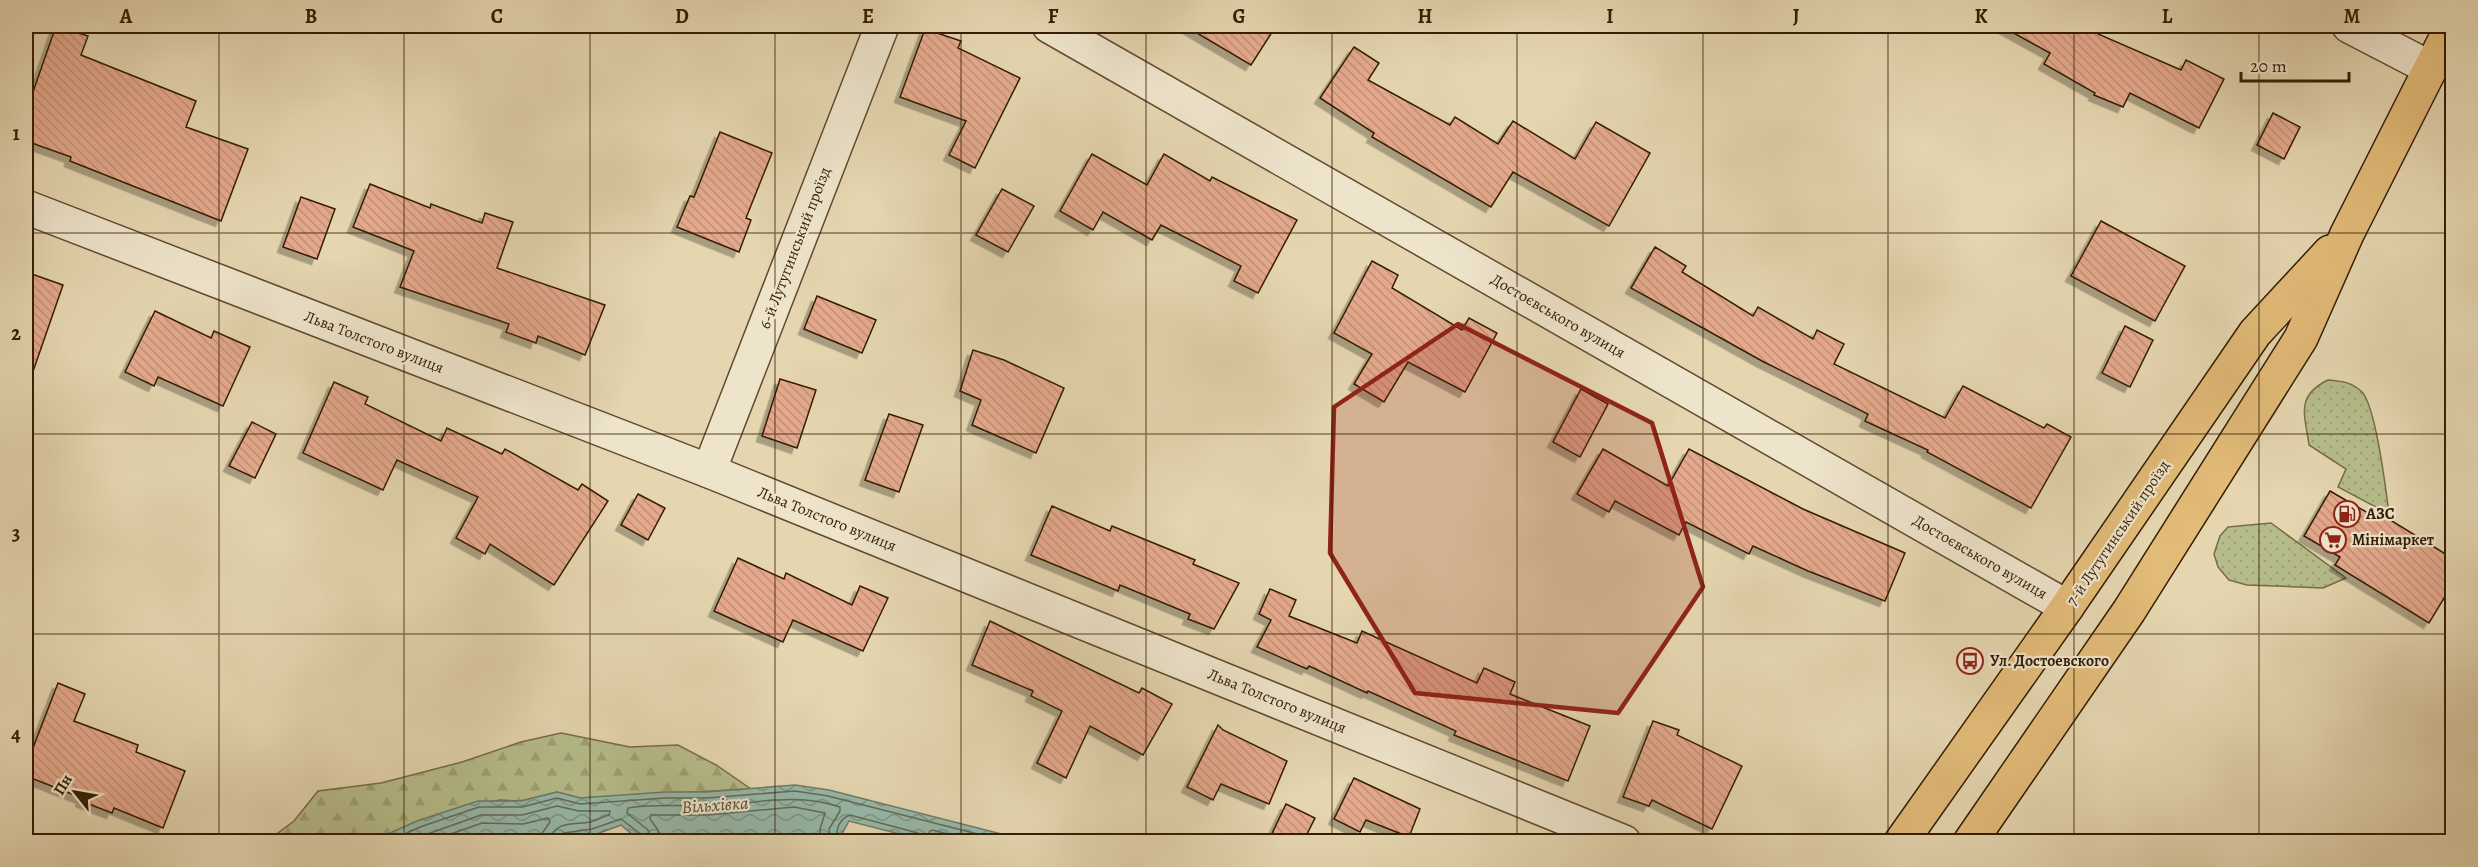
<svg xmlns="http://www.w3.org/2000/svg" width="2478" height="867" font-family="Alegreya,serif">
	<defs>
		<pattern id="grass-dots" width="8" height="8" patternUnits="userSpaceOnUse" patternTransform="scale(1.5)"><rect width="8" height="8" fill="#b6bd8a"/><path d="M2 2h.1M6 6h.1" fill="none" stroke="#9da275" stroke-width="1.8" stroke-linecap="round"/></pattern>
		<pattern id="forest-firs" width="22" height="20" patternUnits="userSpaceOnUse" patternTransform="scale(1.5)"><rect width="22" height="20" fill="#b6bd8a"/><path d="M5 1l3.5 6h-7zM16 11l3.5 6h-7z" fill="#9da275"/></pattern>
		<pattern id="water-waves" width="16" height="10" patternUnits="userSpaceOnUse" patternTransform="scale(1.5)"><rect width="16" height="10" fill="#96b9aa"/><path d="M0 5q4-4 8 0t8 0" fill="none" stroke="#7b9688"/></pattern>
		<pattern id="building-back-hatch" width="6" height="6" patternUnits="userSpaceOnUse" patternTransform="scale(1.5)"><rect width="6" height="6" fill="#e4a98c"/><path d="M-1 5l2 2M0 0l6 6M5-1l2 2" fill="none" stroke="#c49177"/></pattern>
		<filter id="shadow"><feDropShadow dx="-5.5" dy="5.5" stdDeviation="0" flood-color="#0004"/></filter>
	</defs>
	<rect width="100%" height="100%" fill="#e5d6b0"/>
	<filter id="stains"><feTurbulence type="fractalNoise" baseFrequency=".00333" numOctaves="4"/><feColorMatrix values="0 0 0 0 .2 0 0 0 0 .09 0 0 0 0 .02 0 0 0 .5 -.17"/></filter>
	<radialGradient id="worn" r=".72"><stop offset=".6" stop-color="#630" stop-opacity="0"/><stop offset="1" stop-color="#630" stop-opacity=".3"/></radialGradient>
	<!-- grass -->
	<g fill="url(#grass-dots)" stroke="#756d46" stroke-width="1.5">
		<path d="M2328 380C2341 381 2352 382 2362 392 2376 407 2386 490 2389 514L2338 487 2346 469 2309 445C2305 415 2295 396 2328 380Z"/>
		<path d="M2271 523 2346 578 2323 588 2247 585 2229 580 2218 567 2214 554 2220 536 2228 527Z"/>
	</g>
	<!-- forest -->
	<path fill="url(#forest-firs)" stroke="#756d46" stroke-width="1.5" d="M561 733 630 747 678 745 716 765 751 789 580 798 557 792 521 801 499 800 372 841 266 842 294 821 318 791 381 783 462 762 521 742Z"/>
	<!-- water -->
	<path fill="url(#water-waves)" stroke="#6f7b67" stroke-width="1.5" d="M795 785 829 790 1029 841H927L849 821 842 834 847 842 640 841 621 825 594 835 538 841H372L417 821 478 801H521L557 792 580 798 665 792H706Z"/>
	<g fill="none" stroke-linecap="round" stroke-linejoin="round">
		<!-- shore -->
		<g stroke="#656b56" stroke-width="1.5">
			<path d="M387 842 420 827 479 807H522L557 798 580 804 665 798H707L795 791 828 796 1009 842"/>
			<path d="M405 842 481 815H522L557 806 579 811H610L609 815C603 817 596 820 590 822 575 825 552 820 551 842"/>
			<path d="M428 842 482 823 523 824 548 818 550 822 543 832 542 842"/>
			<path d="M559 842V836L564 833 592 829 621 819 642 835 644 842"/>
			<path d="M651 842 648 830 627 813 628 808C654 804 680 806 706 806 751 804 797 792 840 807V811L829 829 831 842"/>
			<path d="M660 842 658 830 650 819 651 815H708L794 807 825 813 820 829 821 842"/>
			<path d="M840 842C833 832 839 819 850 815L918 833 922 836 923 842"/>
			<path d="M930 842 929 832 932 830 979 842"/>
		</g>
	</g>
	<!-- building -->
	<g fill="url(#building-back-hatch)" stroke="#341d03" stroke-width="1.5" filter="url(#shadow)">
		<path d="M56 26 88 36 81 55 196 101 186 127 248 149 221 221 70 161 71 157 26 141V112Z"/>
		<path d="M1185 26H1276L1251 65Z"/>
		<path d="M2001 26H2103L2098 34 2181 70 2186 60 2224 79 2199 128 2130 93 2123 107 2094 95 2095 93 2044 64 2050 53Z"/>
		<path d="M925 29 961 41 958 48 1020 78 975 168 949 155 966 121 900 97Z"/>
		<path d="M1354 47 1379 63 1368 80 1450 125 1455 117 1498 144 1513 121 1575 159 1596 122 1650 153 1609 226 1513 172 1491 207 1372 137 1374 133 1320 98Z"/>
		<path d="M2273 113 2300 127 2284 159 2257 145Z"/>
		<path d="M720 132 772 153 746 218 751 220 739 252 677 227 690 196 694 197Z"/>
		<path d="M1092 154 1147 185 1164 154 1210 181 1212 177 1297 220 1258 293 1234 281 1241 266 1161 225 1152 240 1103 212 1093 230 1060 211Z"/>
		<path d="M370 184 430 208 431 204 482 223 485 213 513 222 497 268 605 305 585 355 538 336 536 343 506 332 509 324 400 287 414 251 353 227Z"/>
		<path d="M1002 189 1034 206 1008 252 976 235Z"/>
		<path d="M301 197 335 209 317 259 283 247Z"/>
		<path d="M2101 221 2185 266 2155 321 2071 276Z"/>
		<path d="M1655 247 1686 266 1682 272 1753 316 1758 307 1813 339 1817 330 1844 344 1834 364 1945 418 1963 386 2044 428 2047 424 2071 437 2031 508 1927 452 1928 450 1865 421 1868 414 1762 361 1631 288Z"/>
		<path d="M1372 261 1398 275 1392 288 1462 330 1469 318 1497 333 1465 392 1408 362 1384 402 1354 384 1372 354 1334 333Z"/>
		<path d="M26 272 63 285 30 380 26 379Z"/>
		<path d="M817 296 876 320 862 353 804 329Z"/>
		<path d="M155 311 211 338 214 331 250 347 223 406 158 377 154 386 125 372Z"/>
		<path d="M2125 326 2153 340 2130 387 2102 373Z"/>
		<path d="M973 350 1004 360 1064 388 1036 453 972 425 981 400 960 391Z"/>
		<path d="M780 379 816 390 797 448 762 436Z"/>
		<path d="M334 382 368 397 365 404 441 441 447 428 502 454 505 449 578 490 582 484 608 501 554 585 490 544 485 554 456 538 478 497 397 460 383 490 303 453Z"/>
		<path d="M1581 389 1608 404 1580 457 1553 442Z"/>
		<path d="M889 414 923 425 899 492 865 480Z"/>
		<path d="M252 422 276 434 255 478 229 466Z"/>
		<path d="M1603 449 1668 486 1689 449 1803 509 1905 553 1885 601 1808 571 1753 546 1749 554 1686 522 1679 535 1615 501 1609 512 1577 494Z"/>
		<path d="M2330 491 2368 513 2371 508 2452 558V585L2429 623 2335 565 2340 557 2304 536Z"/>
		<path d="M638 494 665 508 648 540 621 525Z"/>
		<path d="M1052 506 1110 531 1112 526 1195 560 1193 564 1239 583 1214 629 1188 619 1190 614 1120 585 1118 591 1031 555Z"/>
		<path d="M738 558 784 579 786 573 852 605 860 586 888 598 863 651 793 620 783 642 714 611Z"/>
		<path d="M1270 589 1296 600 1289 616 1357 643 1362 631 1477 683 1484 668 1515 682 1510 694 1590 726 1568 781 1454 735 1456 731 1368 691 1367 693 1309 666 1307 669 1257 647 1271 620 1259 614Z"/>
		<path d="M990 621 1139 693 1142 688 1172 704 1143 755 1090 726 1066 778 1037 763 1062 711 1031 696 1033 691 972 665Z"/>
		<path d="M58 683 85 694 74 721 138 745 136 752 185 771 163 828 114 808 112 813 81 801 82 798 26 776V766Z"/>
		<path d="M1653 721 1679 730 1677 735 1742 766 1712 829 1652 800 1649 806 1623 797Z"/>
		<path d="M1218 725 1223 730 1287 761 1269 804 1221 784 1213 800 1187 787Z"/>
		<path d="M1354 778 1420 809 1409 837 1366 820 1360 832 1334 819Z"/>
		<path d="M1286 804 1315 818 1303 842H1268Z"/>
	</g>
	<g fill="none" stroke-linecap="round" stroke-linejoin="round">
		<defs>
			<g id="minor">
				<path d="M1049 26 2067 607"/>
				<path d="M2349 26 2430 68"/>
				<path d="M26 207 709 471 1624 842"/>
				<path d="M709 471 882 26"/>
			</g>
			<g id="major">
				<path d="M1901 842 2067 607 2255 333 2330 252"/>
				<path d="M1970 842 2129 611 2301 338 2347 234 2452 26"/>
			</g>
		</defs>
		<!-- minor casing -->
		<use href="#minor" stroke="#604b2e" stroke-width="36"/>
		<!-- major casing -->
		<use href="#major" stroke="#341d03" stroke-width="36"/>
		<!-- minor -->
		<use href="#minor" stroke="#eee4cc" stroke-width="33"/>
		<!-- major -->
		<use href="#major" stroke="#e2bb78" stroke-width="33"/>
	</g>
	<!-- marked area -->
	<path fill="#8f2418" fill-opacity="0.2" stroke="#8f2418" stroke-width="4.5" stroke-linejoin="round" d="M1458 324 1652 423 1703 587 1618 713 1415 693 1330 553 1334 407Z"/>
	<!-- grid -->
	<path fill="none" stroke="#341d03" stroke-width="1.5" stroke-opacity="0.55" d="M219 26V842M404 26V842M590 26V842M775 26V842M961 26V842M1146 26V842M1332 26V842M1517 26V842M1703 26V842M1888 26V842M2074 26V842M2259 26V842M26 233H2452M26 434H2452M26 634H2452"/>
	<!-- icons -->
	<defs>
		<symbol id="fuel-ring" viewBox="-11 -11 22 22"><circle r="9.5" fill="#eee4cc" stroke="#8f2418" stroke-width="1.5"/><path d="M-5.5-6h7V0h2V4h1.3V-2.5L3-4.5l.8-.8L6-3V5H2.5V1h-1V6h-7ZM-4.2-4.7v3.2H.2V-4.7Z" fill="#8f2418"/></symbol>
		<symbol id="supermarket-ring" viewBox="-11 -11 22 22"><circle r="9.5" fill="#eee4cc" stroke="#8f2418" stroke-width="1.5"/><path d="M-6-5.5h2.5l.6 2H6L4.5 2H-2.5L-4.4-4H-6ZM-1.5 3.2a1.3 1.3 0 1 0 .1 0ZM3 3.2a1.3 1.3 0 1 0 .1 0Z" fill="#8f2418"/></symbol>
		<symbol id="bus-ring" viewBox="-11 -11 22 22"><circle r="9.5" fill="#eee4cc" stroke="#8f2418" stroke-width="1.5"/><path d="M-5-6H5V4H4V6H2V4H-2V6H-4V4H-5ZM-3.5-4V0h7V-4ZM-3.5 1.2v1.5H-2V1.2ZM2 1.2v1.5H3.5V1.2Z" fill="#8f2418"/></symbol>
	</defs>
	<g fill-rule="evenodd">
		<use href="#fuel-ring" x="2332" y="499" width="30" height="30"/>
		<use href="#supermarket-ring" x="2318" y="525" width="30" height="30"/>
		<use href="#bus-ring" x="1955" y="646" width="30" height="30"/>
	</g>
	<g text-anchor="middle" dominant-baseline="central" stroke-width="4.5" stroke-linejoin="round" paint-order="stroke">
		<!-- street labels -->
		<g font-size="16" fill="#341d03" stroke="#eee4cc">
			<text transform="translate(795 248) rotate(-69)">6-й Лутугинський проїзд</text>
			<text transform="translate(1558 316) rotate(30)">Достоєвського вулиця</text>
			<text transform="translate(374 342) rotate(21)">Льва Толстого вулиця</text>
			<text transform="translate(827 519) rotate(22)">Льва Толстого вулиця</text>
			<text transform="translate(2118 533) rotate(-56)">7-й Лутугинський проїзд</text>
			<text transform="translate(1980 557) rotate(30)">Достоєвського вулиця</text>
			<text transform="translate(1277 701) rotate(22)">Льва Толстого вулиця</text>
		</g>
		<!-- poi labels -->
		<g font-size="16" font-weight="bold" fill="#341d03" stroke="#eee4cc" text-anchor="start">
			<text x="2366" y="514">АЗС</text>
			<text x="2352" y="540">Мінімаркет</text>
			<text x="1990" y="661">Ул. Достоевского</text>
		</g>
		<!-- water labels -->
		<g font-size="18" font-style="italic" fill="#514c35" stroke="#eee4cc">
			<text transform="translate(715 805) rotate(-4)">Вільхівка</text>
		</g>
	</g>
	<!-- margin -->
	<rect width="2478" height="867" fill="none" stroke="#e5d6b0" stroke-width="66"/>
	<!-- north arrow -->
	<g transform="translate(75 792) rotate(301)" stroke="#eee4cc" stroke-width="4.5" paint-order="stroke">
	<path d="M0-4.5L10 22L0 15L-10 22Z" fill="#341d03"/>
	<text y="-9" font-size="16" font-weight="bold" text-anchor="middle" fill="#341d03">Пн</text>
	</g>
	<!-- scale -->
	<path d="M2241 72v9h108v-9" fill="none" stroke="#341d03" stroke-width="3"/>
	<text x="2250" y="72" font-size="18" fill="#341d03" stroke="#eee4cc" stroke-width="4.5" paint-order="stroke">20 m</text>
	<rect x="33" y="33" width="2412" height="801" fill="none" stroke="#341d03" stroke-width="2"/>
	<g font-size="20" text-anchor="middle" font-weight="bold" fill="#341d03">
		<text x="126" y="23">A</text>
		<text x="311" y="23">B</text>
		<text x="497" y="23">C</text>
		<text x="682" y="23">D</text>
		<text x="868" y="23">E</text>
		<text x="1053" y="23">F</text>
		<text x="1239" y="23">G</text>
		<text x="1425" y="23">H</text>
		<text x="1610" y="23">I</text>
		<text x="1796" y="23">J</text>
		<text x="1981" y="23">K</text>
		<text x="2167" y="23">L</text>
		<text x="2352" y="23">M</text>
		<text x="16" y="140">1</text>
		<text x="16" y="340">2</text>
		<text x="16" y="540">3</text>
		<text x="16" y="741">4</text>
	</g>
	<rect width="100%" height="100%" filter="url(#stains)"/>
	<rect width="100%" height="100%" fill="url(#worn)"/>
</svg>
